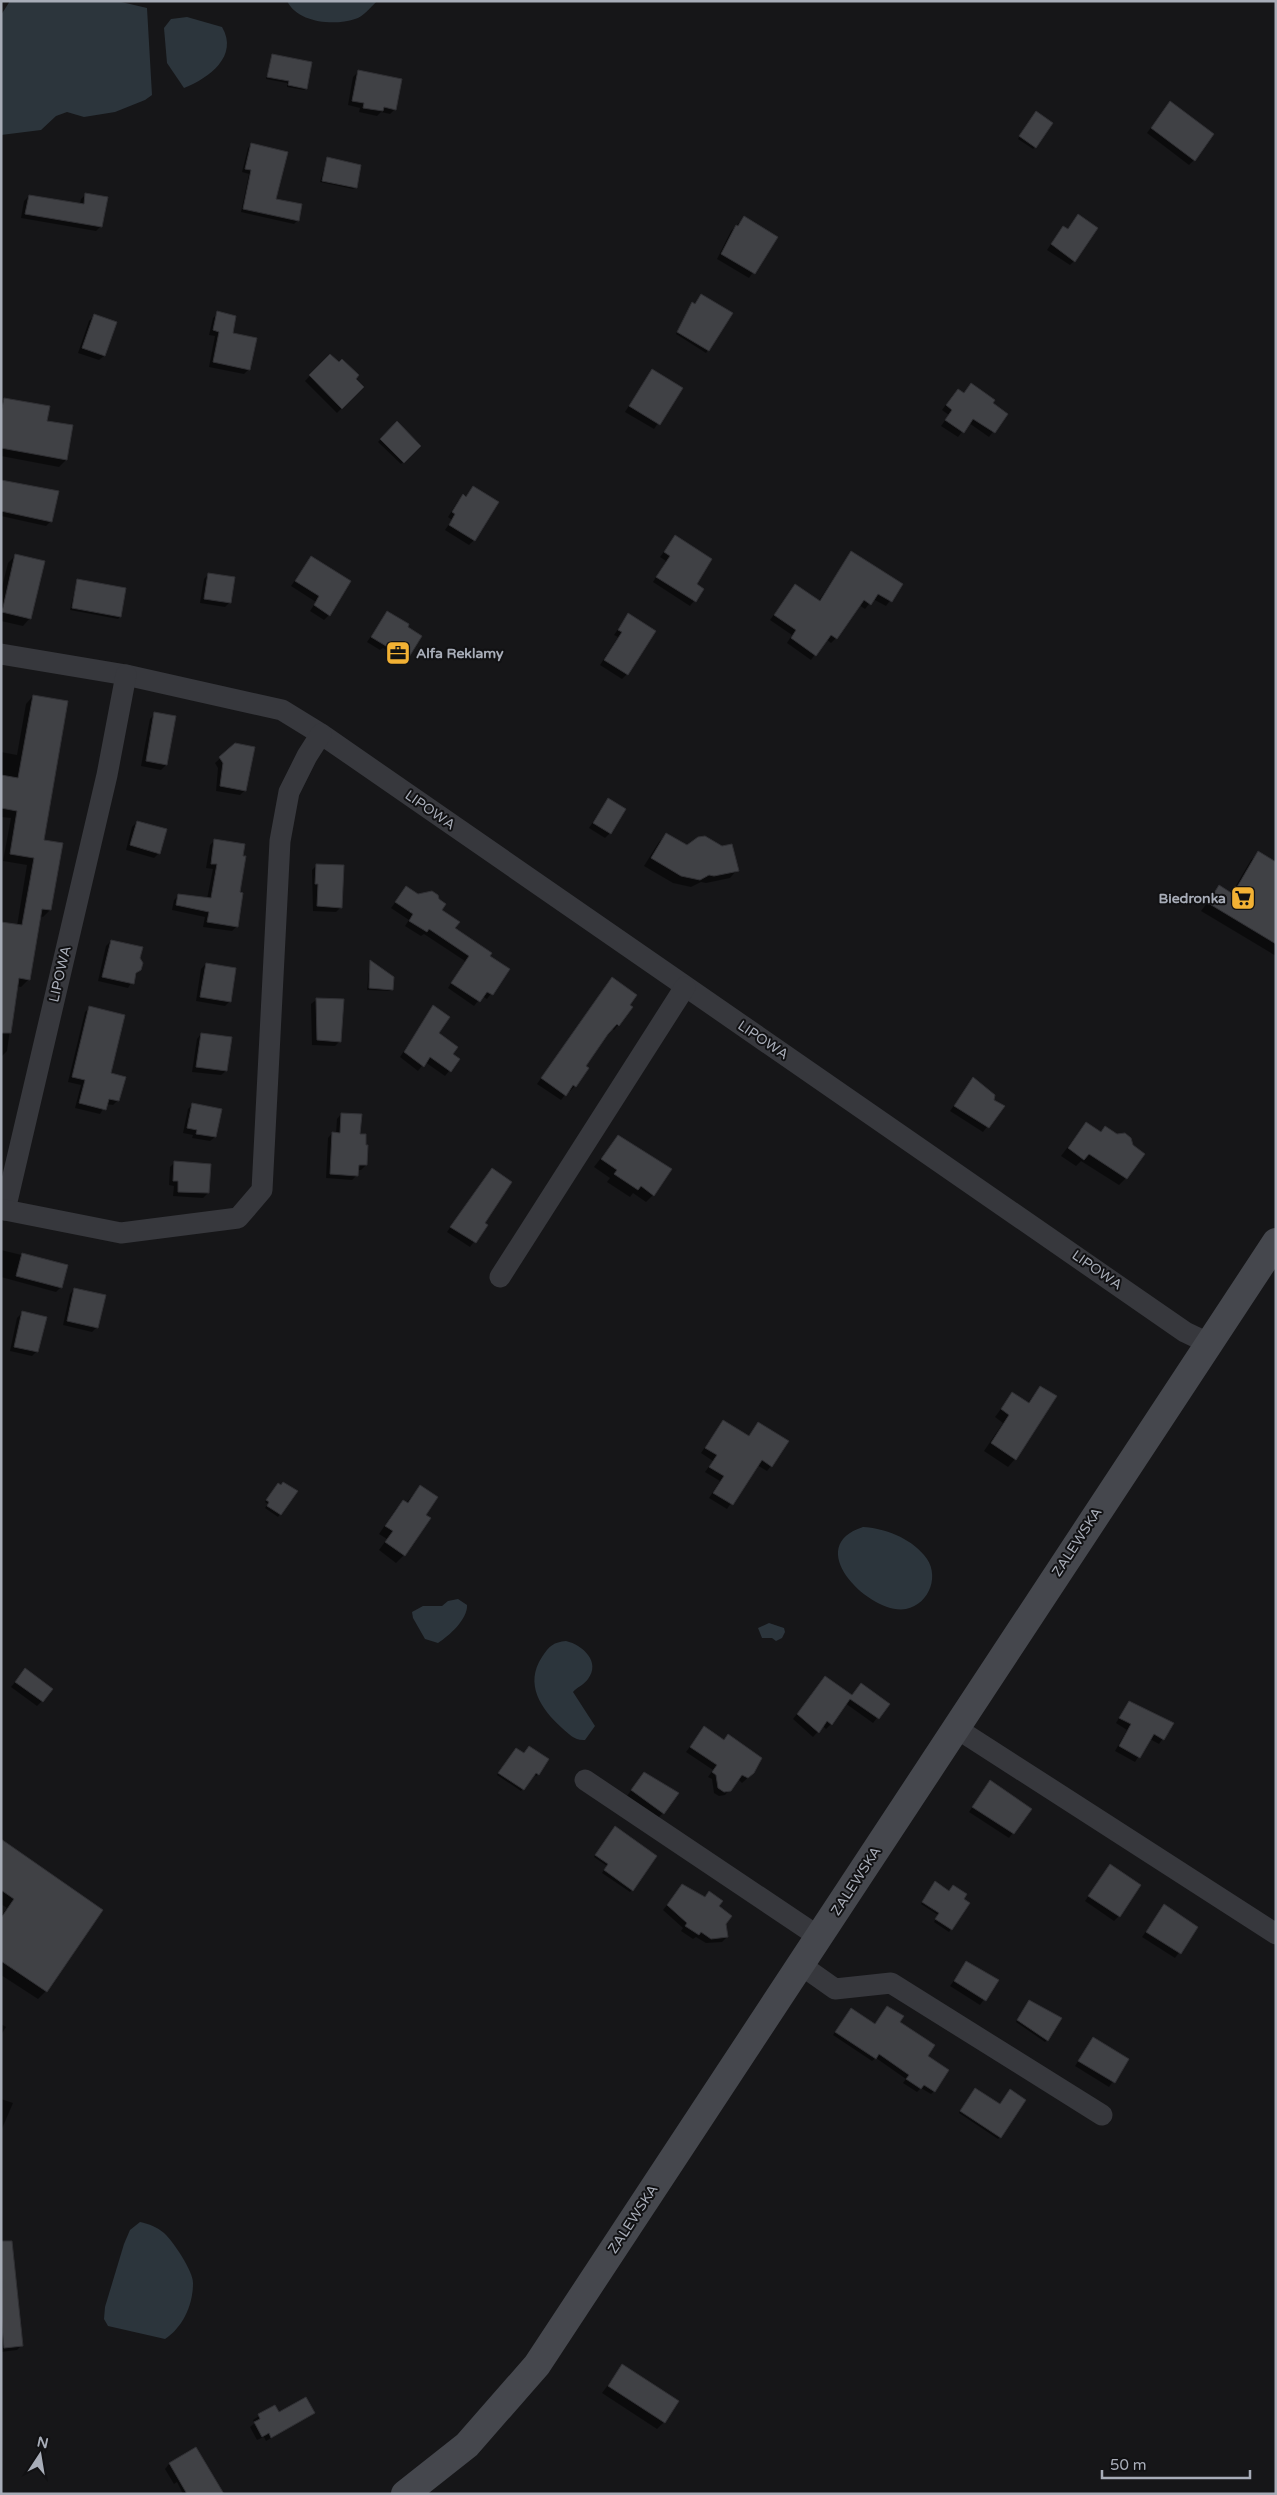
<svg xmlns="http://www.w3.org/2000/svg" width="1277" height="2495" font-family="'Varela Round',sans-serif">
	<rect width="100%" height="100%" fill="#161618"/>
	<!-- water -->
	<g fill="#2c353c">
		<path d="M10 1H117L147 8 152 95 145 100 115 112 84 117 67 112 56 116 41 130 1 135V15Z"/>
		<path d="M287 1H377C371 7 363 17 355 19 334 26 298 23 287 1Z"/>
		<path d="M187 17 222 27C239 56 209 78 184 88L167 63 164 28 171 19Z"/>
		<path d="M863 1527C884 1528 910 1538 924 1555 941 1574 930 1604 906 1609 872 1616 800 1547 863 1527Z"/>
		<path d="M458 1599 467 1605C468 1619 449 1636 438 1643L425 1639 413 1618 412 1612 423 1606H442L448 1601Z"/>
		<path d="M769 1623 784 1628 785 1632 782 1638 776 1641 772 1638H762L758 1628Z"/>
		<path d="M566 1641C583 1645 601 1662 588 1679 584 1685 577 1687 573 1692L595 1726 585 1740C575 1741 569 1734 562 1728 541 1709 524 1684 542 1657 549 1646 554 1642 566 1641Z"/>
		<path d="M140 2222C149 2224 157 2227 164 2233 173 2241 193 2271 193 2283 193 2305 183 2327 165 2339L108 2326 104 2319 105 2307 124 2244 130 2230Z"/>
	</g>
	<!-- shadow -->
	<g fill="#0007">
		<path d="M272 55 306 88 304 90 287 87V83L266 79Z"/>
		<path d="M358 72 395 109 390 114 381 112 377 116 359 112 360 108 348 105 353 77Z"/>
		<path d="M1166 107 1194 160 1189 165 1147 133Z"/>
		<path d="M1034 115 1035 147 1033 149 1018 139Z"/>
		<path d="M251 144 275 200 298 220 294 224 241 212 249 174 242 172 248 148Z"/>
		<path d="M327 159 356 187 353 189 320 182Z"/>
		<path d="M86 194 101 226 96 231 21 218 24 201 29 196 80 204 81 199Z"/>
		<path d="M1078 215 1074 261 1070 265 1047 250 1059 232 1067 230Z"/>
		<path d="M745 217 777 237 749 278 717 259 731 231Z"/>
		<path d="M699 297 731 314 706 353 676 334 691 306 694 305Z"/>
		<path d="M218 313 249 369 244 374 209 367 215 336 209 335 213 318Z"/>
		<path d="M94 316 104 356 99 360 78 353 89 321Z"/>
		<path d="M330 355 362 387 337 413 305 381Z"/>
		<path d="M648 376 681 389 654 429 625 412Z"/>
		<path d="M971 385 1006 414 989 437 969 423 958 437 941 426 949 415 942 410 953 395 958 390 963 394Z"/>
		<path d="M4 399 46 422 66 460 59 467 1 456V402Z"/>
		<path d="M397 423 420 446 401 464 378 442Z"/>
		<path d="M1 481 51 521 46 526 1 516Z"/>
		<path d="M473 488 474 540 469 545 445 530 452 520 448 517 458 501 463 496 465 498Z"/>
		<path d="M675 537 695 584 703 589 690 606 653 582 666 561 660 557Z"/>
		<path d="M851 553 902 584 886 606 873 599 865 609 859 605 836 638 831 643 826 639 811 660 787 643 792 635 770 620 791 591 818 602Z"/>
		<path d="M15 556 30 618 23 626 1 621V591L8 563Z"/>
		<path d="M311 558 329 615 324 620 310 611 316 602 291 586Z"/>
		<path d="M209 574 230 602 225 607 200 603 204 579Z"/>
		<path d="M77 581 120 617 118 619 70 610Z"/>
		<path d="M388 612 408 656 403 661 383 648 380 650 367 642Z"/>
		<path d="M628 615 627 674 622 679 600 665 618 637 614 635Z"/>
		<path d="M33 696 42 841 50 910 43 917 39 916 28 980 21 987 16 986 7 1051 1 1057V923L17 926 27 865 3 861 11 818 1 817V752L17 755 26 704Z"/>
		<path d="M155 714 166 765 161 770 141 766 150 719Z"/>
		<path d="M235 745 245 790 240 795 216 791 218 768 215 763Z"/>
		<path d="M608 799 610 833 605 838 589 828Z"/>
		<path d="M137 822 159 853 154 858 126 850 132 827Z"/>
		<path d="M666 835 737 870 730 878 706 883 701 882 691 887 673 883 644 866 659 842Z"/>
		<path d="M215 840 239 893 237 926 232 931 203 927 205 917 172 910 174 900 179 895 207 899 213 869 206 868 210 845Z"/>
		<path d="M1258 853 1276 863V956L1201 911 1219 887 1231 894 1251 860Z"/>
		<path d="M317 865 341 907 336 912 313 911 312 870Z"/>
		<path d="M406 888 440 910 454 928 508 970 487 999 482 996 474 1006 448 988 465 961 424 934 421 936 405 926 409 920 391 908Z"/>
		<path d="M111 941 139 959 140 969 128 988 98 981 106 946Z"/>
		<path d="M370 961 392 989 390 991 367 990Z"/>
		<path d="M206 964 230 1001 225 1006 196 1001 201 969Z"/>
		<path d="M612 979 618 1025 614 1030 612 1029 585 1067 575 1086 570 1091 569 1090 561 1100 537 1084Z"/>
		<path d="M316 1000 340 1041 335 1046 312 1045 311 1004Z"/>
		<path d="M90 1007 118 1100 113 1105 106 1104 100 1114 75 1108 81 1085 68 1082 85 1012Z"/>
		<path d="M433 1007 437 1034 451 1055 458 1060 445 1076 425 1062 418 1071 400 1057Z"/>
		<path d="M201 1034 226 1071 221 1075 192 1072 197 1039Z"/>
		<path d="M973 1079 993 1101 1003 1106 983 1132 950 1111Z"/>
		<path d="M193 1104 215 1137 210 1141 192 1138 193 1135 183 1133 188 1109Z"/>
		<path d="M341 1114 359 1135 366 1165 361 1170H357V1175L352 1180 326 1178 328 1138 332 1133 336 1134 337 1119Z"/>
		<path d="M1086 1123 1100 1133 1105 1128 1126 1178 1119 1185 1081 1161 1076 1166 1061 1156Z"/>
		<path d="M618 1136 653 1195 646 1202 633 1193 630 1197 607 1182 610 1178 594 1167Z"/>
		<path d="M175 1162 208 1193 203 1198 173 1196 174 1186 169 1185 170 1167Z"/>
		<path d="M492 1169 483 1223 486 1225 470 1247 447 1232Z"/>
		<path d="M1 1250 67 1266 61 1287 56 1292 1 1277Z"/>
		<path d="M74 1289 97 1327 92 1332 63 1325 70 1294Z"/>
		<path d="M22 1313 37 1351 32 1356 10 1351 17 1318Z"/>
		<path d="M1040 1387 1055 1397 1015 1459 1008 1467 984 1451 1003 1423 995 1417 1012 1394 1027 1404Z"/>
		<path d="M723 1421 748 1437 759 1423 771 1466 767 1471 757 1465 727 1509 709 1498 720 1481 705 1472 713 1461 701 1453Z"/>
		<path d="M276 1487 296 1492 278 1517 265 1508 268 1504 265 1502Z"/>
		<path d="M420 1487 424 1516 404 1555 396 1563 379 1550 387 1539 379 1534 396 1509 404 1501 406 1503Z"/>
		<path d="M25 1670 42 1701 37 1706 11 1687Z"/>
		<path d="M821 1683 851 1696 861 1684 888 1704 873 1723 845 1703 831 1724 826 1729 823 1726 813 1737 793 1719Z"/>
		<path d="M1129 1702 1173 1724 1159 1744 1150 1739 1135 1762 1115 1751 1127 1730 1116 1723Z"/>
		<path d="M704 1728 753 1773 742 1783 738 1779 725 1795 719 1796 714 1793 712 1779 708 1777 713 1770 686 1752Z"/>
		<path d="M514 1751 538 1774 536 1776 534 1774 521 1791 497 1775Z"/>
		<path d="M640 1778 663 1813 658 1818 627 1796Z"/>
		<path d="M990 1782 1030 1809 1009 1838 969 1812Z"/>
		<path d="M613 1830 632 1890 630 1892 602 1873 607 1866 594 1857Z"/>
		<path d="M1 1841 46 1991 38 1999 1 1975V1916L7 1908 1 1904Z"/>
		<path d="M1110 1866 1119 1916 1114 1921 1085 1901Z"/>
		<path d="M933 1885 968 1903 949 1932 934 1922 938 1915 921 1904Z"/>
		<path d="M682 1886 704 1897 709 1893 724 1924 727 1937 722 1942 706 1943 696 1937 693 1939 681 1931 683 1928 663 1910Z"/>
		<path d="M1164 1906 1197 1927 1175 1958 1142 1937Z"/>
		<path d="M967 1963 997 1980 980 2005 950 1986Z"/>
		<path d="M1027 2004 1047 2040 1045 2042 1016 2022Z"/>
		<path d="M851 2009 875 2026 899 2022 927 2056 934 2091 931 2094 921 2088 917 2092 903 2083 906 2079 876 2058 872 2061 833 2035Z"/>
		<path d="M1 2024 6 2027 1 2035Z"/>
		<path d="M1093 2039 1128 2060 1109 2087 1075 2066Z"/>
		<path d="M973 2091 1000 2137 998 2139 959 2113Z"/>
		<path d="M1 2099 13 2103 1 2131Z"/>
		<path d="M1 2257 22 2345 17 2350 1 2352Z"/>
		<path d="M622 2366 664 2422 657 2429 602 2393Z"/>
		<path d="M275 2406 279 2414 313 2413 266 2441 264 2437 257 2440 250 2427 255 2423 253 2420Z"/>
		<path d="M169 2464 223 2494H183L177 2482 174 2484 165 2469Z"/>
	</g>
	<!-- building -->
	<g fill="#404145" stroke="#303034">
		<path d="M272 54 312 62 307 89 288 85 289 81 267 77Z"/>
		<path d="M358 70 402 79 396 110 384 107 383 111 363 108 364 103 352 101Z"/>
		<path d="M1170 101 1214 134 1195 161 1151 128Z"/>
		<path d="M1036 111 1053 123 1036 148 1019 136Z"/>
		<path d="M251 143 288 152 276 199 302 204 299 221 243 209 251 170 245 169Z"/>
		<path d="M327 157 361 165 357 188 322 181Z"/>
		<path d="M85 193 108 197 102 227 25 214 29 195 84 204Z"/>
		<path d="M1078 214 1098 228 1075 262 1051 244 1063 226 1068 229Z"/>
		<path d="M744 216 778 237 755 274 721 254 736 225 738 226Z"/>
		<path d="M701 294 733 313 709 351 677 332 692 302 695 304Z"/>
		<path d="M217 311 236 316 233 333 257 338 250 370 213 362 219 332 213 330Z"/>
		<path d="M94 314 117 322 105 356 82 348Z"/>
		<path d="M330 354 339 362 342 359 359 375 356 379 364 387 342 409 309 375Z"/>
		<path d="M652 369 683 388 660 425 629 406Z"/>
		<path d="M971 383 995 400 993 403 1008 414 995 433 973 419 964 433 945 420 952 410 946 405 958 389 964 393Z"/>
		<path d="M4 398 50 406 47 421 73 425 67 460 1 448V413Z"/>
		<path d="M397 421 421 446 404 463 380 439Z"/>
		<path d="M1 480 59 491 52 522 1 511Z"/>
		<path d="M473 486 499 502 475 541 449 525 455 514 452 512 463 494 466 497Z"/>
		<path d="M675 535 712 559 697 584 704 589 696 602 656 577 670 556 664 552Z"/>
		<path d="M851 551 903 584 892 602 878 594 871 605 864 600 837 639 831 635 816 656 791 638 796 630 774 615 795 584 820 601Z"/>
		<path d="M15 554 45 561 31 619 2 612Z"/>
		<path d="M311 556 351 581 330 616 314 605 319 596 295 581Z"/>
		<path d="M208 573 235 577 231 603 204 599Z"/>
		<path d="M77 579 126 588 121 617 72 608Z"/>
		<path d="M387 611 409 624 408 627 422 636 409 657 388 644 386 646 371 637Z"/>
		<path d="M628 613 656 631 628 675 604 660 622 632 618 630Z"/>
		<path d="M33 695 68 701 44 840 63 843 51 910 42 909 30 980 19 978 11 1033H1V922L22 925 34 858 10 854 17 811 1 808V775L18 778Z"/>
		<path d="M154 712 176 716 167 765 146 761Z"/>
		<path d="M235 743 255 747 246 791 220 786 223 763 219 757Z"/>
		<path d="M608 798 626 809 611 834 593 823Z"/>
		<path d="M137 821 167 829 160 854 130 845Z"/>
		<path d="M666 833 687 845 698 837 705 836 722 846 732 844 739 871 714 876 709 875 700 880 681 876 651 858Z"/>
		<path d="M214 839 245 844 243 856H246L240 892 243 893 238 927 207 922 209 912 176 905 178 894 211 898 217 864H211Z"/>
		<path d="M1258 851 1276 862V944L1208 903 1219 885 1233 894Z"/>
		<path d="M316 864 344 865 342 908 317 906 318 884H315Z"/>
		<path d="M406 886 418 894 432 891 438 895 439 899 446 904 442 910 460 922 455 928 492 953 490 956 510 969 493 995 487 992 480 1002 451 983 469 956 429 929 427 932 409 921 413 914 395 902Z"/>
		<path d="M111 940 143 947 140 958 143 963 141 970 136 973 134 984 102 977Z"/>
		<path d="M370 960 394 977 393 990 369 988Z"/>
		<path d="M206 963 236 968 231 1002 200 997Z"/>
		<path d="M612 977 637 995 630 1005 633 1007 619 1026 617 1024 608 1034 586 1066 589 1068 576 1087 573 1085 566 1096 541 1078Z"/>
		<path d="M316 998 344 999 341 1042 317 1040Z"/>
		<path d="M433 1005 450 1017 439 1033 458 1047 453 1054 460 1059 451 1072 430 1057 424 1067 404 1052Z"/>
		<path d="M89 1006 125 1015 111 1073 126 1077 119 1101 109 1099 106 1110 79 1103 85 1080 72 1077Z"/>
		<path d="M201 1033 232 1037 227 1071 196 1067Z"/>
		<path d="M973 1077 995 1095 994 1100 1005 1106 989 1128 954 1106Z"/>
		<path d="M192 1103 222 1109 216 1137 196 1134 197 1130 187 1128Z"/>
		<path d="M341 1113 362 1114 360 1134H366V1145H368L367 1165H359L358 1176 330 1174 332 1132 340 1133Z"/>
		<path d="M1086 1122 1101 1132 1105 1126 1117 1134 1125 1133 1131 1138 1133 1145 1145 1154 1127 1179 1089 1154 1084 1160 1068 1148Z"/>
		<path d="M618 1135 672 1169 654 1196 641 1186 638 1190 614 1174 617 1170 601 1159Z"/>
		<path d="M174 1161 211 1164 209 1193 178 1192V1181H173Z"/>
		<path d="M492 1168 512 1182 485 1223 488 1225 476 1243 450 1227Z"/>
		<path d="M22 1253 68 1265 62 1288 16 1276Z"/>
		<path d="M74 1288 106 1295 98 1328 67 1321Z"/>
		<path d="M22 1311 47 1317 38 1352 14 1347Z"/>
		<path d="M1040 1386 1057 1396 1016 1460 991 1443 1009 1415 1001 1409 1012 1392 1029 1403Z"/>
		<path d="M723 1420 749 1436 758 1422 789 1441 772 1467 762 1460 733 1505 713 1493 724 1476 709 1467 717 1455 705 1448Z"/>
		<path d="M283 1482 298 1491 281 1515 267 1506 269 1502 266 1500 278 1483 281 1485Z"/>
		<path d="M420 1485 438 1497 426 1515 431 1518 405 1556 385 1542 393 1531 385 1526 403 1500 408 1503Z"/>
		<path d="M25 1668 53 1689 43 1702 15 1682Z"/>
		<path d="M825 1676 852 1695 861 1683 890 1704 879 1719 850 1699 832 1725 827 1721 819 1733 797 1714Z"/>
		<path d="M1129 1701 1174 1723 1164 1740 1154 1734 1140 1758 1119 1746 1131 1724 1119 1718Z"/>
		<path d="M704 1726 724 1740 728 1734 762 1758 754 1773 748 1778 742 1775 731 1791 724 1792 718 1788 716 1775 712 1772 717 1765 690 1747Z"/>
		<path d="M529 1746 549 1759 539 1775 536 1773 524 1790 498 1773 516 1748 524 1753Z"/>
		<path d="M644 1772 679 1793 664 1814 631 1790Z"/>
		<path d="M990 1780 1032 1809 1014 1834 972 1807Z"/>
		<path d="M615 1826 657 1856 633 1891 604 1870 608 1864 595 1855Z"/>
		<path d="M1 1839 103 1910 47 1992 1 1961V1918L14 1899 1 1890Z"/>
		<path d="M1110 1864 1141 1885 1120 1917 1088 1896Z"/>
		<path d="M935 1881 949 1891 953 1885 967 1894 964 1899 970 1903 952 1930 935 1919 939 1913 922 1902Z"/>
		<path d="M682 1884 705 1897 709 1891 723 1901 719 1906 732 1916 726 1924 728 1937 711 1939 701 1932 699 1935 685 1926 687 1923 667 1905Z"/>
		<path d="M1164 1904 1198 1927 1181 1954 1146 1932Z"/>
		<path d="M966 1961 999 1980 986 2001 954 1981Z"/>
		<path d="M1029 2000 1062 2018 1048 2041 1017 2020Z"/>
		<path d="M887 2006 904 2016 900 2022 935 2045 928 2056 949 2070 935 2092 924 2085 921 2089 906 2079 909 2075 879 2054 876 2059 835 2032 851 2008 875 2024Z"/>
		<path d="M1093 2037 1129 2059 1115 2083 1078 2061Z"/>
		<path d="M975 2088 1000 2104 1010 2089 1026 2100 1001 2138 960 2111Z"/>
		<path d="M1 2241H12L23 2346 4 2348 1 2316Z"/>
		<path d="M622 2364 679 2401 665 2423 608 2386Z"/>
		<path d="M306 2397 315 2413 271 2438 269 2433 262 2437 254 2422 260 2419 258 2414 275 2405 279 2412Z"/>
		<path d="M196 2447 224 2494H187L169 2463Z"/>
	</g>
	<g fill="none" stroke-linecap="round" stroke-linejoin="round">
		<!-- street -->
		<g stroke="#37383d" stroke-width="21">
			<path d="M1 654 126 675 282 710 321 734 1185 1332 1208 1343"/>
			<path d="M1 1209 5 1210 107 775 126 675"/>
			<path d="M5 1210 121 1233 238 1218 262 1190 280 841 289 792 307 756 321 734"/>
			<path d="M500 1277 685 987"/>
			<path d="M956 1728 1276 1934"/>
			<path d="M585 1780 819 1937"/>
			<path d="M801 1965 835 1989 891 1983 1102 2115"/>
		</g>
		<!-- secondary -->
		<path stroke="#45474d" stroke-width="28" d="M405 2494 467 2445 537 2365 1276 1242"/>
	</g>
	<!-- icons -->
	<defs>
		<symbol id="office-square" viewBox="-11 -11 22 22"><rect x="-9" y="-9" width="18" height="18" rx="4" fill="#f2b134" stroke="#111113"/><path d="M-6-3h4V-5.5h4V-3h4V5H-6ZM-1-4.5V-3h2v-1.5ZM-6 0V1H6V0Z" fill="#111"/></symbol>
		<symbol id="supermarket-square" viewBox="-11 -11 22 22"><rect x="-9" y="-9" width="18" height="18" rx="4" fill="#f2b134" stroke="#111113"/><path d="M-6-5.5h2.5l.6 2H6L4.5 2H-2.5L-4.4-4H-6ZM-1.5 3.2a1.3 1.3 0 1 0 .1 0ZM3 3.2a1.3 1.3 0 1 0 .1 0Z" fill="#111"/></symbol>
	</defs>
	<g fill-rule="evenodd">
		<use href="#office-square" x="384" y="639" width="28" height="28"/>
		<use href="#supermarket-square" x="1229" y="884" width="28" height="28"/>
	</g>
	<g text-anchor="middle" dominant-baseline="central" stroke-width="4" stroke-linejoin="round" paint-order="stroke">
		<!-- poi labels -->
		<g font-size="14" font-weight="bold" fill="#a8adb8" stroke="#111113" text-anchor="start">
			<text x="416" y="653">Alfa Reklamy</text>
			<text x="1226" y="898" text-anchor="end">Biedronka</text>
		</g>
		<!-- street labels -->
		<g font-size="14" fill="#a8adb8" stroke="#111113">
			<text transform="translate(430 810) rotate(35)">LIPOWA</text>
			<text transform="translate(60 974) rotate(-77)">LIPOWA</text>
			<text transform="translate(763 1040) rotate(34)">LIPOWA</text>
			<text transform="translate(1097 1270) rotate(35)">LIPOWA</text>
			<text transform="translate(1077 1542) rotate(-57)">ZALEWSKA</text>
			<text transform="translate(856 1881) rotate(-57)">ZALEWSKA</text>
			<text transform="translate(633 2219) rotate(-57)">ZALEWSKA</text>
		</g>
	</g>
	<!-- border -->
	<rect width="1277" height="2495" fill="none" stroke="#a8adb8" stroke-width="5"/>
	<!-- north arrow -->
	<g transform="translate(40 2455) rotate(12)" stroke="#111113" stroke-width="4" paint-order="stroke">
	<path d="M0-4L9 19L0 12L-9 19Z" fill="#a8adb8"/>
	<text y="-8" font-size="14" font-weight="bold" text-anchor="middle" fill="#a8adb8">N</text>
	</g>
	<!-- scale -->
	<path d="M1102 2470v8h148v-8" fill="none" stroke="#a8adb8" stroke-width="2.5"/>
	<text x="1110" y="2470" font-size="15" fill="#a8adb8" stroke="#111113" stroke-width="4" paint-order="stroke">50 m</text>
</svg>
